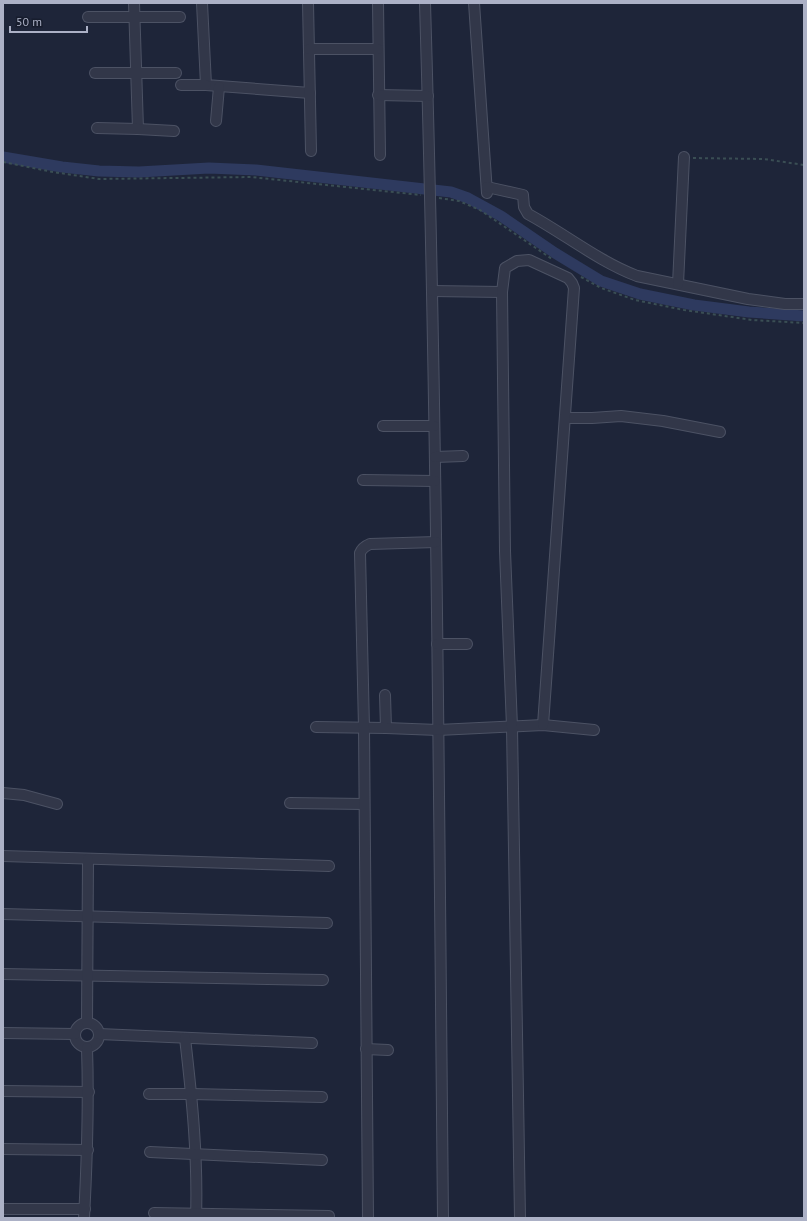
<svg xmlns="http://www.w3.org/2000/svg" width="807" height="1221" font-family="'PT Sans',sans-serif">
	<rect width="100%" height="100%" fill="#1e2539"/>
	<g fill="none" stroke-linecap="round" stroke-linejoin="round">
		<!-- canal -->
		<path stroke="#2e3a5f" stroke-width="11" d="M3 157 62 167 99 171 139 172 209 168 256 170 451 192 468 198 501 216 555 253 601 281 640 294 694 305 749 312 804 316"/>
		<defs>
			<g id="minor">
				<path d="M134 3 138 129"/>
				<path d="M202 3 206 85 310 93"/>
				<path d="M308 3 311 151"/>
				<path d="M378 3 380 155"/>
				<path d="M425 3C437 408 439 813 443 1218"/>
				<path d="M474 3 487 193"/>
				<path d="M88 17H180"/>
				<path d="M309 49H378"/>
				<path d="M95 73H176"/>
				<path d="M181 85H206"/>
				<path d="M378 95 428 96"/>
				<path d="M216 121 219 87"/>
				<path d="M97 128 138 129 174 131"/>
				<path d="M487 187 523 195 524 207 528 214C565 234 598 261 637 276L748 299 785 304H804"/>
				<path d="M678 284 684 157"/>
				<path d="M432 291 502 292"/>
				<path d="M565 418H592L621 416 663 421 720 432"/>
				<path d="M383 426H434"/>
				<path d="M435 457 463 456"/>
				<path d="M363 480 435 481"/>
				<path d="M437 644H467"/>
				<path d="M385 695 386 728"/>
				<path d="M316 727 386 728 438 730 543 725 594 730"/>
				<path d="M3 793 24 795 57 804"/>
				<path d="M290 803 364 804"/>
				<path d="M3 856 329 866"/>
				<path d="M3 914 327 923"/>
				<path d="M3 974 323 980"/>
				<circle cx="87" cy="1035" r="12"/>
				<path d="M87 1023 88 859"/>
				<path d="M3 1033 75 1034"/>
				<path d="M99 1034 312 1043"/>
				<path d="M185 1038C192 1098 198 1158 196 1218"/>
				<path d="M366 1049 388 1050"/>
				<path d="M3 1091 89 1092"/>
				<path d="M149 1094H192L322 1097"/>
				<path d="M3 1149 88 1150"/>
				<path d="M150 1152 322 1160"/>
				<path d="M3 1209H85"/>
				<path d="M154 1213 329 1216"/>
				<path d="M84 1218C87 1161 89 1105 87 1048"/>
				<path d="M368 1218 364 728 360 553C362 548 365 546 370 544L436 542"/>
				<path d="M520 1218 512 727 505 551 502 292 505 268 517 261 529 260 568 278 572 283 574 288 543 725"/>
			</g>
		</defs>
		<!-- minor casing -->
		<use href="#minor" stroke="#4c5264" stroke-width="12"/>
		<!-- path -->
		<g stroke="#3a4e54" stroke-width="2" stroke-dasharray="3 3" stroke-linecap="butt">
			<path d="M693 158 764 159 804 165"/>
			<path d="M3 162 53 172 99 179 251 177 421 195"/>
			<path d="M439 198 459 201 480 210 552 259"/>
			<path d="M581 277 601 288 635 300 684 310 752 320 804 323"/>
		</g>
		<!-- minor -->
		<use href="#minor" stroke="#323749" stroke-width="10"/>
	</g>
	<!-- border -->
	<rect width="807" height="1221" fill="none" stroke="#acb1c6" stroke-width="8"/>
	<!-- scale -->
	<path d="M10 26v6h77v-6" fill="none" stroke="#acb1c6" stroke-width="2"/>
	<text x="16" y="26" font-size="12" fill="#acb1c6" stroke="#171d2d" stroke-width="3" paint-order="stroke">50 m</text>
</svg>
